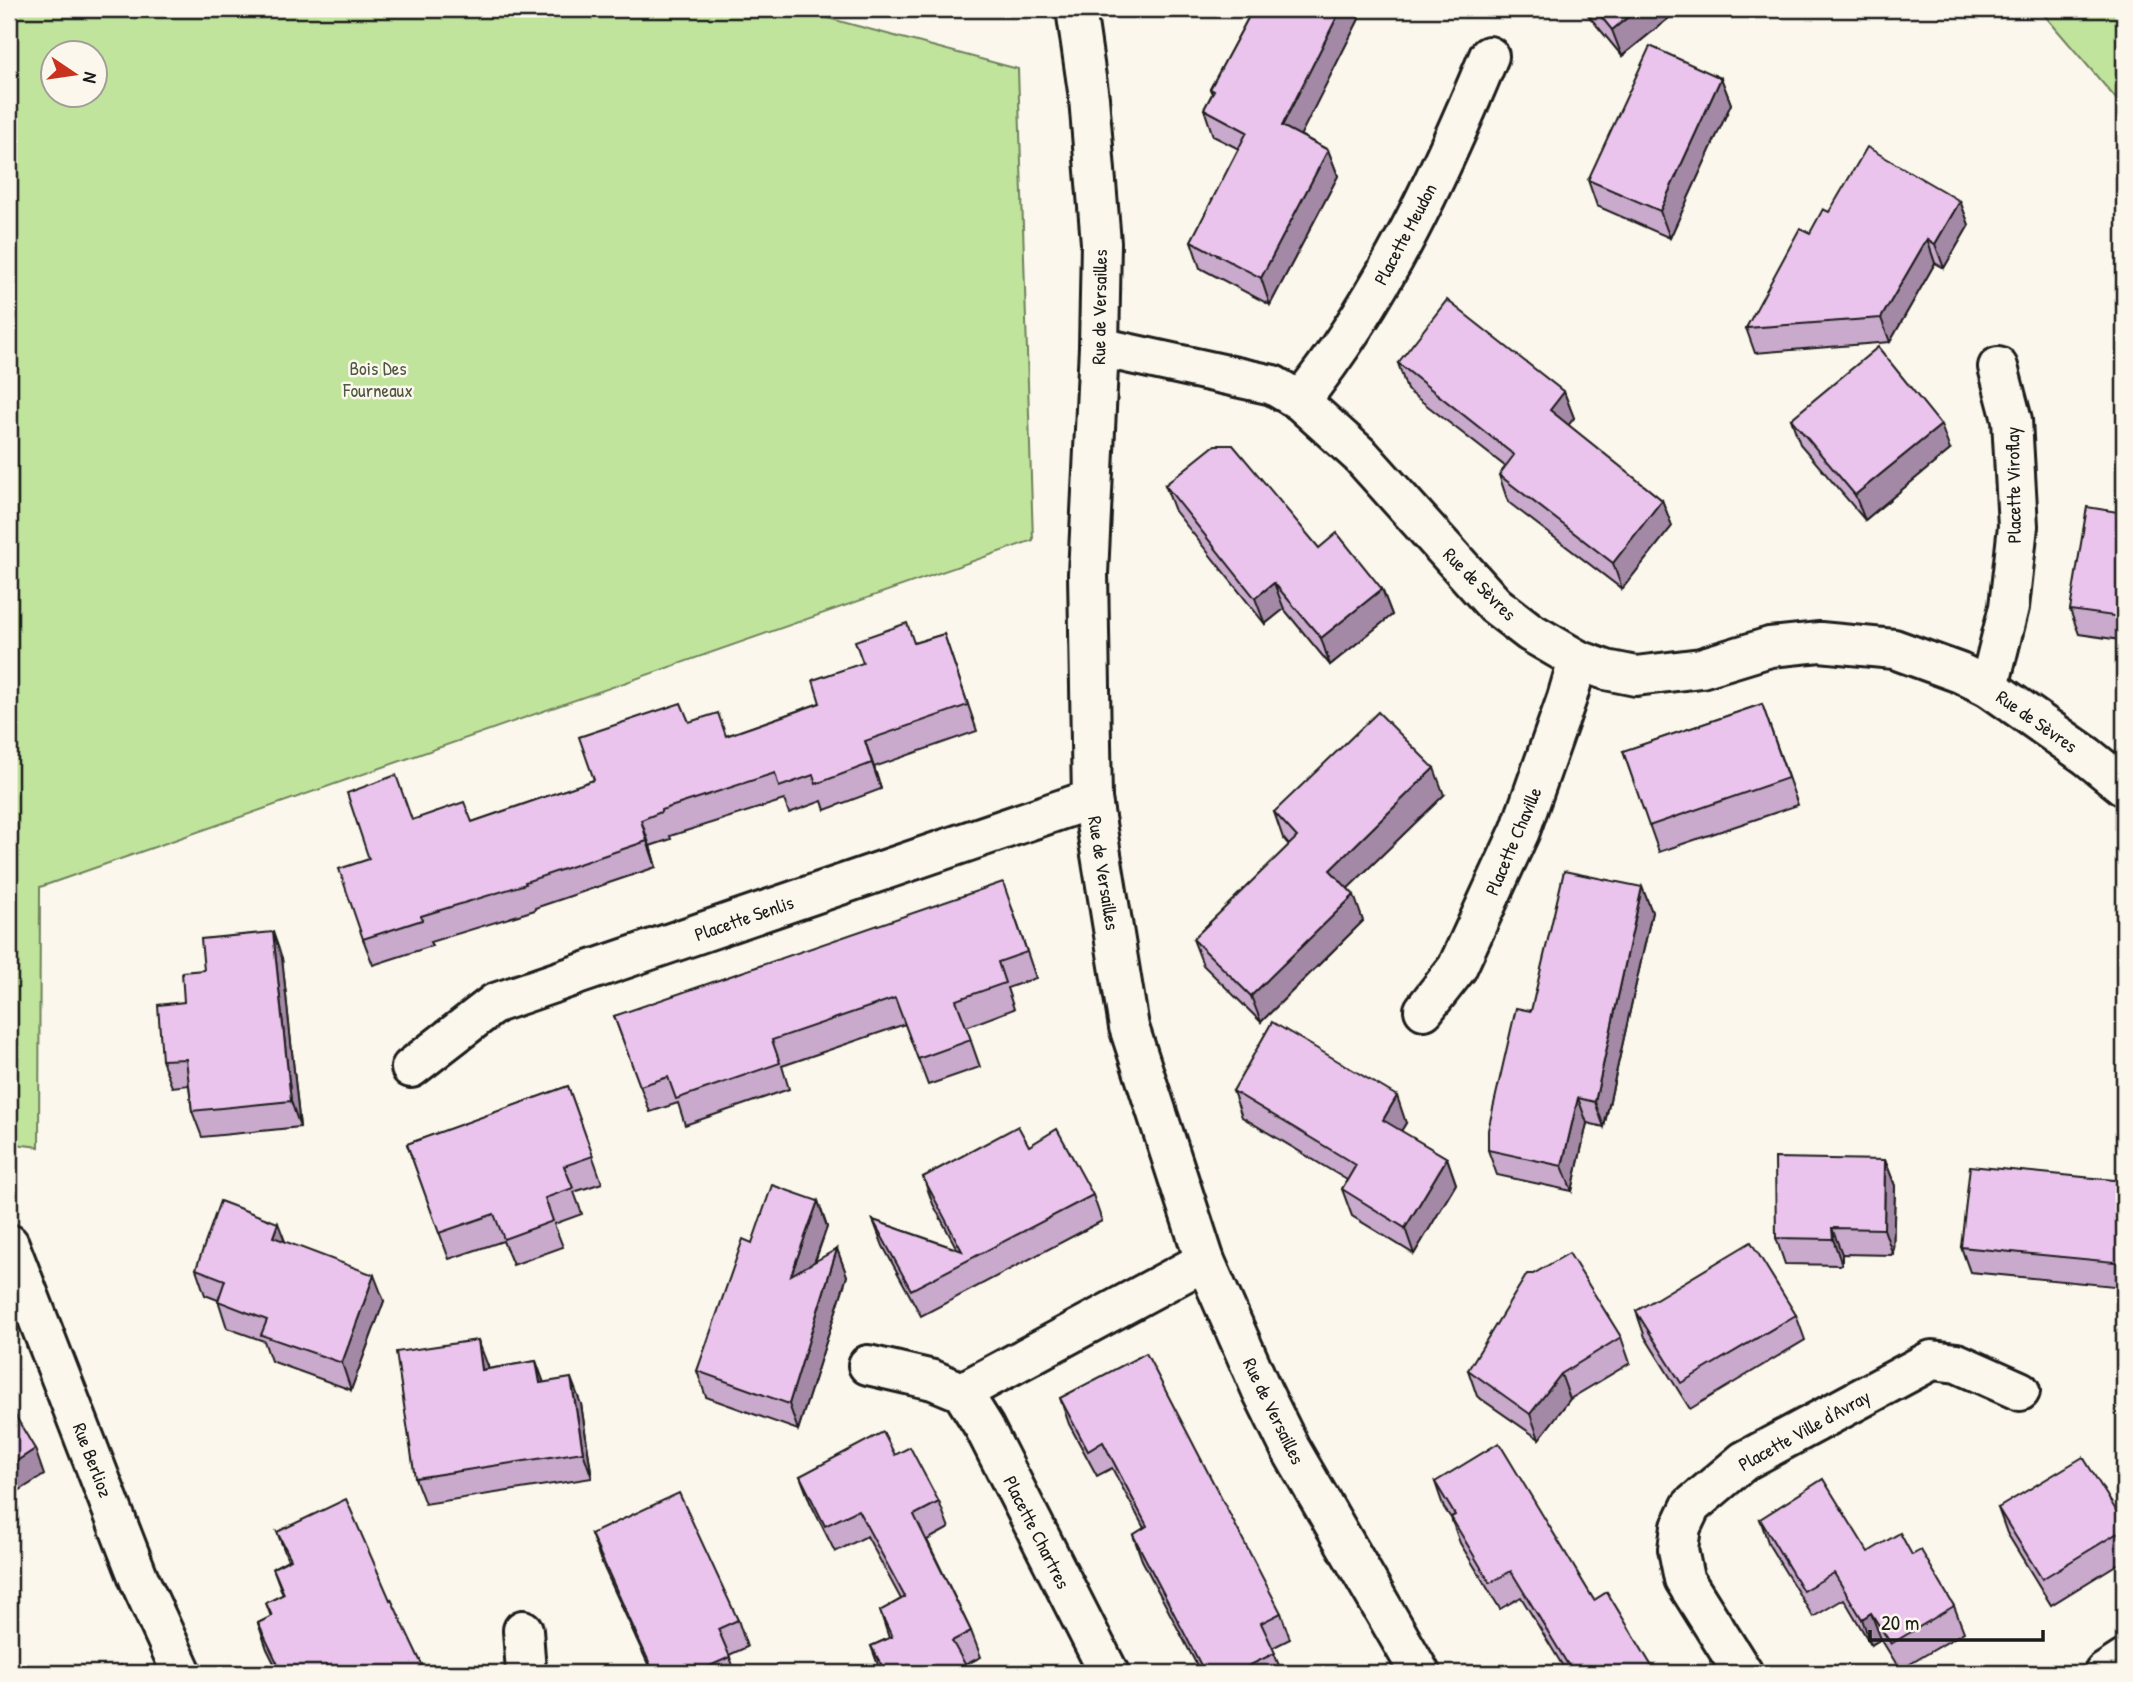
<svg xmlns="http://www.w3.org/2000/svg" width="2133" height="1682" font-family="'Patrick Hand',sans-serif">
	<rect width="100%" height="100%" fill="#fbf7ec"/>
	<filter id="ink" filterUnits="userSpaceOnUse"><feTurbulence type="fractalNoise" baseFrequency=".0143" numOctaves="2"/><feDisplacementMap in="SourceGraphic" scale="14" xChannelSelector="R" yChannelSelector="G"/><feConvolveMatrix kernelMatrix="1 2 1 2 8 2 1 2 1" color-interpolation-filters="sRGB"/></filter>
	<g filter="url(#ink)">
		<!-- green -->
		<g fill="#c1e49d" stroke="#6e805c" stroke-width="2" fill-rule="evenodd">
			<path d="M9 9H794L1018 69 1033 540 40 887 39 1147 9 1143ZM52 52H94V94H52Z"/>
			<path d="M2039 9H2124V108Z"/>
		</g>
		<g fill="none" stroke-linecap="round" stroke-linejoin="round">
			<defs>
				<g id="street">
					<path d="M1099 347 1273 385 1300 401 1361 456 1495 605 1530 632 1578 660 1606 670 1636 676 1701 668 1770 647 1820 642 1894 649 1960 673 1989 687 2087 756 2124 786"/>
					<path d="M1300 401C1382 299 1439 177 1489 56"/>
					<path d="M1989 687 2009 607 2018 526 2012 420 1998 367"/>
					<path d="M1424 1010 1457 968 1520 831 1567 698 1578 660"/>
					<path d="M411 1068 495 1003 1092 799"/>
					<path d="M9 1244 139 1579 182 1673"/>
					<path d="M868 1365 933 1380 962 1392 984 1427 1109 1673"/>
					<path d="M962 1392 1205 1261"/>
					<path d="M523 1630 526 1673"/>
					<path d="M1743 1673 1684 1579 1678 1549 1681 1527 1691 1506 1744 1461 1932 1360 1957 1363 2020 1391"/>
					<path d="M2104 1673 2124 1660"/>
				</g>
				<path id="secondary" d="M1076 9 1089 98 1101 243 1099 347 1088 574 1092 799 1129 1027 1205 1261 1262 1391 1290 1448 1420 1673"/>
			</defs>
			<!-- street casing -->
			<use href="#street" stroke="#1c1c1c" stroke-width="44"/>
			<!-- secondary casing -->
			<use href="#secondary" stroke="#1c1c1c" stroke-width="44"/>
			<!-- street -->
			<use href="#street" stroke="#fbf7ec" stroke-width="38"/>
			<!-- secondary -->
			<use href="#secondary" stroke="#fbf7ec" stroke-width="38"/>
		</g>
		<!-- wall -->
		<g fill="#c9a9cc" stroke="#1c1c1c" stroke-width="2">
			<path d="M1253 9H1356L1359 19 1300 135 1328 150 1338 176 1270 305 1200 268 1191 241 1239 149 1213 136 1204 109 1212 94 1210 89Z"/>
			<path d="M1583 9H1680L1622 56Z"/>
			<path d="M1721 78 1731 104 1670 238 1597 206 1588 180Z"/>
			<path d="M1960 201 1969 225 1944 268 1935 263 1890 342 1755 353 1746 328 1810 233 1829 212Z"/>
			<path d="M1398 363 1564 392 1574 418 1568 425 1662 500 1672 526 1622 589 1508 502 1499 475 1506 467 1407 390Z"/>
			<path d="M1791 419 1950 450 1865 520 1800 444Z"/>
			<path d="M1165 485 1319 548 1382 589 1392 615 1330 665 1284 609 1265 624 1175 511Z"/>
			<path d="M2124 513V652L2120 640 2079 634 2070 610Z"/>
			<path d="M944 634 977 731 874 767 881 789 825 810 822 801 789 813 784 800 670 836 671 839 650 846 656 867 535 908V910L430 942 432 946 373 965 363 939 369 859 412 820 472 822 594 780 689 722 726 736 820 703 863 663 914 643Z"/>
			<path d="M1762 704 1798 805 1659 852 1623 751Z"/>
			<path d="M1444 795 1348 888 1363 921 1261 1022 1203 965 1193 939 1289 845 1283 838 1274 812Z"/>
			<path d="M1642 887 1652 912 1604 1127 1587 1123 1572 1191 1497 1175 1488 1150 1531 1011Z"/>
			<path d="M1012 908 1036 978 1007 988 1014 1009 966 1027 980 1067 928 1085 905 1024 782 1066 789 1089 685 1125 678 1103 650 1112 614 1016Z"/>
			<path d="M282 958 300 1127 202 1137 192 1111 189 1085 172 1087 162 1060 184 1002 204 970Z"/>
			<path d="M568 1086 602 1183 574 1192 582 1214 554 1224 563 1247 513 1265 503 1241 449 1259 407 1144Z"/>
			<path d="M1233 1091 1406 1123 1401 1131 1447 1158 1456 1184 1414 1254 1352 1216 1342 1189 1347 1180 1242 1117Z"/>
			<path d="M1029 1146 1093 1195 1102 1221 921 1316 883 1246 873 1220 957 1249 933 1204 923 1177Z"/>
			<path d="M1885 1160 1895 1186 1893 1255 1842 1254V1265L1785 1264 1776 1238Z"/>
			<path d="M2124 1181V1287L1970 1272 1961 1247Z"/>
			<path d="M818 1201 827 1227 815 1262 837 1249 847 1276 798 1430 706 1397 697 1371 752 1243Z"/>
			<path d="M285 1242 384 1301 351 1390 271 1361 264 1341 227 1328 218 1300 205 1295 196 1269Z"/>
			<path d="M1636 1311 1796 1315 1805 1340 1690 1409 1645 1337Z"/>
			<path d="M1621 1337 1630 1363 1570 1399 1539 1439 1477 1396 1468 1370Z"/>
			<path d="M536 1361 544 1383 581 1404 592 1478 425 1504 415 1478 488 1366V1369Z"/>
			<path d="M1060 1398 1281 1613 1290 1639 1272 1648 1282 1673H1201L1142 1560 1133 1535 1144 1528 1112 1468 1097 1476 1069 1424Z"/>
			<path d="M895 1455 939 1502 949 1528 927 1540 971 1631 981 1657 965 1665 970 1673H881L871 1646 889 1638 880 1611 901 1599 867 1536 835 1552 810 1502 800 1476Z"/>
			<path d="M1435 1482 1594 1600 1656 1673H1567L1521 1597 1500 1609 1460 1543 1451 1518 1444 1508Z"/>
			<path d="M1998 1508 2124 1523V1560L2051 1605 2007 1533Z"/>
			<path d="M1760 1519 1868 1552 1912 1555 1954 1606 1964 1632 1900 1670 1881 1639 1871 1645 1844 1599 1813 1617 1769 1545Z"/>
			<path d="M277 1532 390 1600 426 1673H279L267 1649 258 1623 271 1617 266 1603 283 1595 273 1568 288 1560Z"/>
			<path d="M591 1534 738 1620 747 1647 729 1655 736 1673H652L601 1561Z"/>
		</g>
		<!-- shaded-wall -->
		<g fill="#a489a6" stroke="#1c1c1c" stroke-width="2">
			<path d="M1341 9H1356L1359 19 1292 152 1282 126Z"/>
			<path d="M1638 9H1680L1622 56 1612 30Z"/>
			<path d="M1721 78 1731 104 1670 238 1660 211Z"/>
			<path d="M1328 150 1338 176 1270 305 1261 278Z"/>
			<path d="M1960 201 1969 225 1944 268 1935 244Z"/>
			<path d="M1927 239 1935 263 1890 342 1881 318Z"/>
			<path d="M1564 392 1574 418 1559 437 1550 410Z"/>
			<path d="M1941 425 1950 450 1865 520 1855 495Z"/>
			<path d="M1662 500 1672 526 1622 589 1613 563Z"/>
			<path d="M1274 583 1284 609 1265 624 1255 598Z"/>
			<path d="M1382 589 1392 615 1330 665 1321 638Z"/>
			<path d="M865 741 874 767 881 789 872 763Z"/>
			<path d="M1434 768 1444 795 1340 896 1330 870Z"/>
			<path d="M641 820 650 846 656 867 647 841Z"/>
			<path d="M1642 887 1652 912 1604 1127 1595 1102Z"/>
			<path d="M1354 895 1363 921 1261 1022 1251 996Z"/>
			<path d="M273 932 282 958 300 1127 291 1101Z"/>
			<path d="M1397 1096 1406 1123 1392 1146 1383 1120Z"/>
			<path d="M1578 1098 1587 1123 1572 1191 1562 1166Z"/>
			<path d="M1447 1158 1456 1184 1414 1254 1405 1228Z"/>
			<path d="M1885 1160 1895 1186 1893 1255 1884 1229Z"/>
			<path d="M818 1201 827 1227 800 1301 791 1275Z"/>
			<path d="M278 1223 288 1249 273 1237Z"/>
			<path d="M1832 1228 1842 1254V1265L1833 1239Z"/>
			<path d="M837 1249 847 1276 798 1430 789 1404Z"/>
			<path d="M374 1275 384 1301 351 1390 342 1363Z"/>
			<path d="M478 1340 488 1366 492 1397 482 1370Z"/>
			<path d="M536 1361 545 1387 540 1383Z"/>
			<path d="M1561 1374 1570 1399 1539 1439 1530 1414Z"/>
			<path d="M571 1378 581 1404 592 1478 583 1452Z"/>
			<path d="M35 1449 44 1475 9 1497V1466Z"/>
			<path d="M1871 1613 1881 1639 1871 1645 1862 1619Z"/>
		</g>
		<!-- building -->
		<g fill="#eac4ed" stroke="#1c1c1c" stroke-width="2">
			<path d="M1253 9H1341L1282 126 1328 150 1261 278 1191 241 1247 132 1204 109 1214 91 1210 89Z"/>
			<path d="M1595 9H1638L1612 30Z"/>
			<path d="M1650 46 1721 78 1660 211 1588 180Z"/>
			<path d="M1867 147 1960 201 1935 244 1927 239 1881 318 1746 328 1800 228 1810 233 1823 209 1829 212Z"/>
			<path d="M1447 300 1564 392 1550 410 1662 500 1613 563 1499 475 1514 455 1398 363Z"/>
			<path d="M1878 347 1941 425 1855 495 1791 419Z"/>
			<path d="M1215 445H1233L1319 548 1337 533 1382 589 1321 638 1274 583 1255 598 1165 485Z"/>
			<path d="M2087 507 2124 513V636L2118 634 2121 617 2070 610Z"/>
			<path d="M907 623 914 643 944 634 968 705 865 741 872 763 816 784 813 775 779 787 775 773 661 810V812L641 820 647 841 525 882 526 884 421 916 422 920 363 939 339 869 369 859 347 793 396 775 412 820 464 802 472 822 594 780 579 737 681 703 689 722 718 713 726 736 820 703 813 680 863 663 855 641Z"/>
			<path d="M1762 704 1788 778 1649 826 1623 751Z"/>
			<path d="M1378 712 1434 768 1330 870 1354 895 1251 996 1193 939 1297 837 1274 812Z"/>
			<path d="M1564 871 1642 887 1595 1102 1578 1098 1562 1166 1488 1150V1130L1516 1008 1531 1011Z"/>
			<path d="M1003 882 1027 952 998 962 1005 983 956 1000 971 1040 918 1059 895 998 772 1040 780 1063 676 1099 668 1077 640 1086 614 1016Z"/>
			<path d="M273 932 291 1101 192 1111 186 1059 162 1060 158 1005 184 1002 182 972 204 970 201 939Z"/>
			<path d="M1272 1022 1397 1096 1383 1120 1447 1158 1405 1228 1342 1189 1356 1165 1233 1091Z"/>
			<path d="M568 1086 593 1156 564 1166 573 1188 545 1198 553 1221 504 1239 494 1214 439 1233 407 1144Z"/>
			<path d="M1018 1126 1029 1146 1057 1129 1093 1195 911 1290 873 1220 962 1251 923 1177Z"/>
			<path d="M1775 1158 1885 1160 1884 1229 1832 1228 1833 1239 1776 1238Z"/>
			<path d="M1970 1166 2124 1181V1263L1961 1247Z"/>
			<path d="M772 1185 818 1201 791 1275 837 1249 789 1404 697 1371 743 1239 752 1243Z"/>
			<path d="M220 1201 278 1223 273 1237 374 1275 342 1363 261 1335 267 1320 218 1301 225 1280 196 1269Z"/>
			<path d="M1751 1242 1796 1315 1681 1383 1636 1311Z"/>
			<path d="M1569 1253 1621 1337 1561 1374 1530 1414 1468 1370 1527 1274H1533Z"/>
			<path d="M478 1340 482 1370 536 1361 540 1383 571 1378 583 1452 415 1478 396 1352Z"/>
			<path d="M1146 1353 1281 1613 1261 1623 1275 1653 1234 1673H1205L1133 1535 1147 1526 1103 1442 1088 1451 1060 1398Z"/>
			<path d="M9 1405 35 1449 9 1466Z"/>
			<path d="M883 1432 895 1455 910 1447 939 1502 914 1515 971 1631 952 1641 970 1673H886L871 1646 892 1637 880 1611 905 1597 858 1510 825 1526 800 1476Z"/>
			<path d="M1499 1443 1594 1600 1607 1592 1656 1673H1573L1511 1571 1490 1583 1451 1517 1455 1515 1435 1482Z"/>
			<path d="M2083 1457 2124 1523V1525L2122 1527 2124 1529 2042 1579 1998 1508Z"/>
			<path d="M1823 1479 1868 1552 1900 1533 1912 1555 1921 1550 1954 1606 1891 1644 1871 1613 1862 1619 1834 1573 1803 1591 1760 1519Z"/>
			<path d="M679 1493 738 1620 718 1629 730 1657 694 1673H654L591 1534Z"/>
			<path d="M346 1499 390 1600 391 1599 426 1673H282L258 1623 272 1616 266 1603 284 1594 273 1568 291 1559 277 1532Z"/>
			<path d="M120 1665 126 1673H108Z"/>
		</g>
	</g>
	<g text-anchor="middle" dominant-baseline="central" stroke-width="5" stroke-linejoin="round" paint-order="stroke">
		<!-- street labels -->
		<g font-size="19" fill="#1c1c1c" stroke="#fbf7ec">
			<text transform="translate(1405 234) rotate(-62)">Placette Meudon</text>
			<text transform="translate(1099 307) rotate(-89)">Rue de Versailles</text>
			<text transform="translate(2013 485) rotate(-91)">Placette Viroflay</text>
			<text transform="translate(1480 584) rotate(45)">Rue de Sèvres</text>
			<text transform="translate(2037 721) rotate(35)">Rue de Sèvres</text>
			<text transform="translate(1513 841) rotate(-67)">Placette Chaville</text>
			<text transform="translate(1104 873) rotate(81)">Rue de Versailles</text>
			<text transform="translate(744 918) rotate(-19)">Placette Senlis</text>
			<text transform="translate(1274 1411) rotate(64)">Rue de Versailles</text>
			<text transform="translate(1804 1430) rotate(-29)">Placette Ville d'Avray</text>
			<text transform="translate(93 1460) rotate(69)">Rue Berlioz</text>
			<text transform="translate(1037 1532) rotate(63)">Placette Chartres</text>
		</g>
		<!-- park labels -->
		<g font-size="19" fill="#4e5843" stroke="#fbf7ec">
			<text x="378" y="368">Bois Des<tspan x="378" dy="22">Fourneaux</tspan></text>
		</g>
	</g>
	<!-- margin -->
	<rect width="2133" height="1682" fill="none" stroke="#fbf7ec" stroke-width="35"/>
	<rect x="18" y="18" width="2098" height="1647" fill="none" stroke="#1c1c1c" stroke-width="2.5" filter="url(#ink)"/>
	<!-- north arrow -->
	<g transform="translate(74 74) rotate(103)"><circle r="33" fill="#fbf7ec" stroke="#a29f99" stroke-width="2"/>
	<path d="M0-5L12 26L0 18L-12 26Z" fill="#c8321e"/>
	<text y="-10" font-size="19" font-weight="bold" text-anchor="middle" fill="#1c1c1c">N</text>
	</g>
	<!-- scale -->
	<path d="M1870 1630v10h173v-10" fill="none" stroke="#1c1c1c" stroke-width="3.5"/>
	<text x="1881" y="1630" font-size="21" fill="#1c1c1c" stroke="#fbf7ec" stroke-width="5" paint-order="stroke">20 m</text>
</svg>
